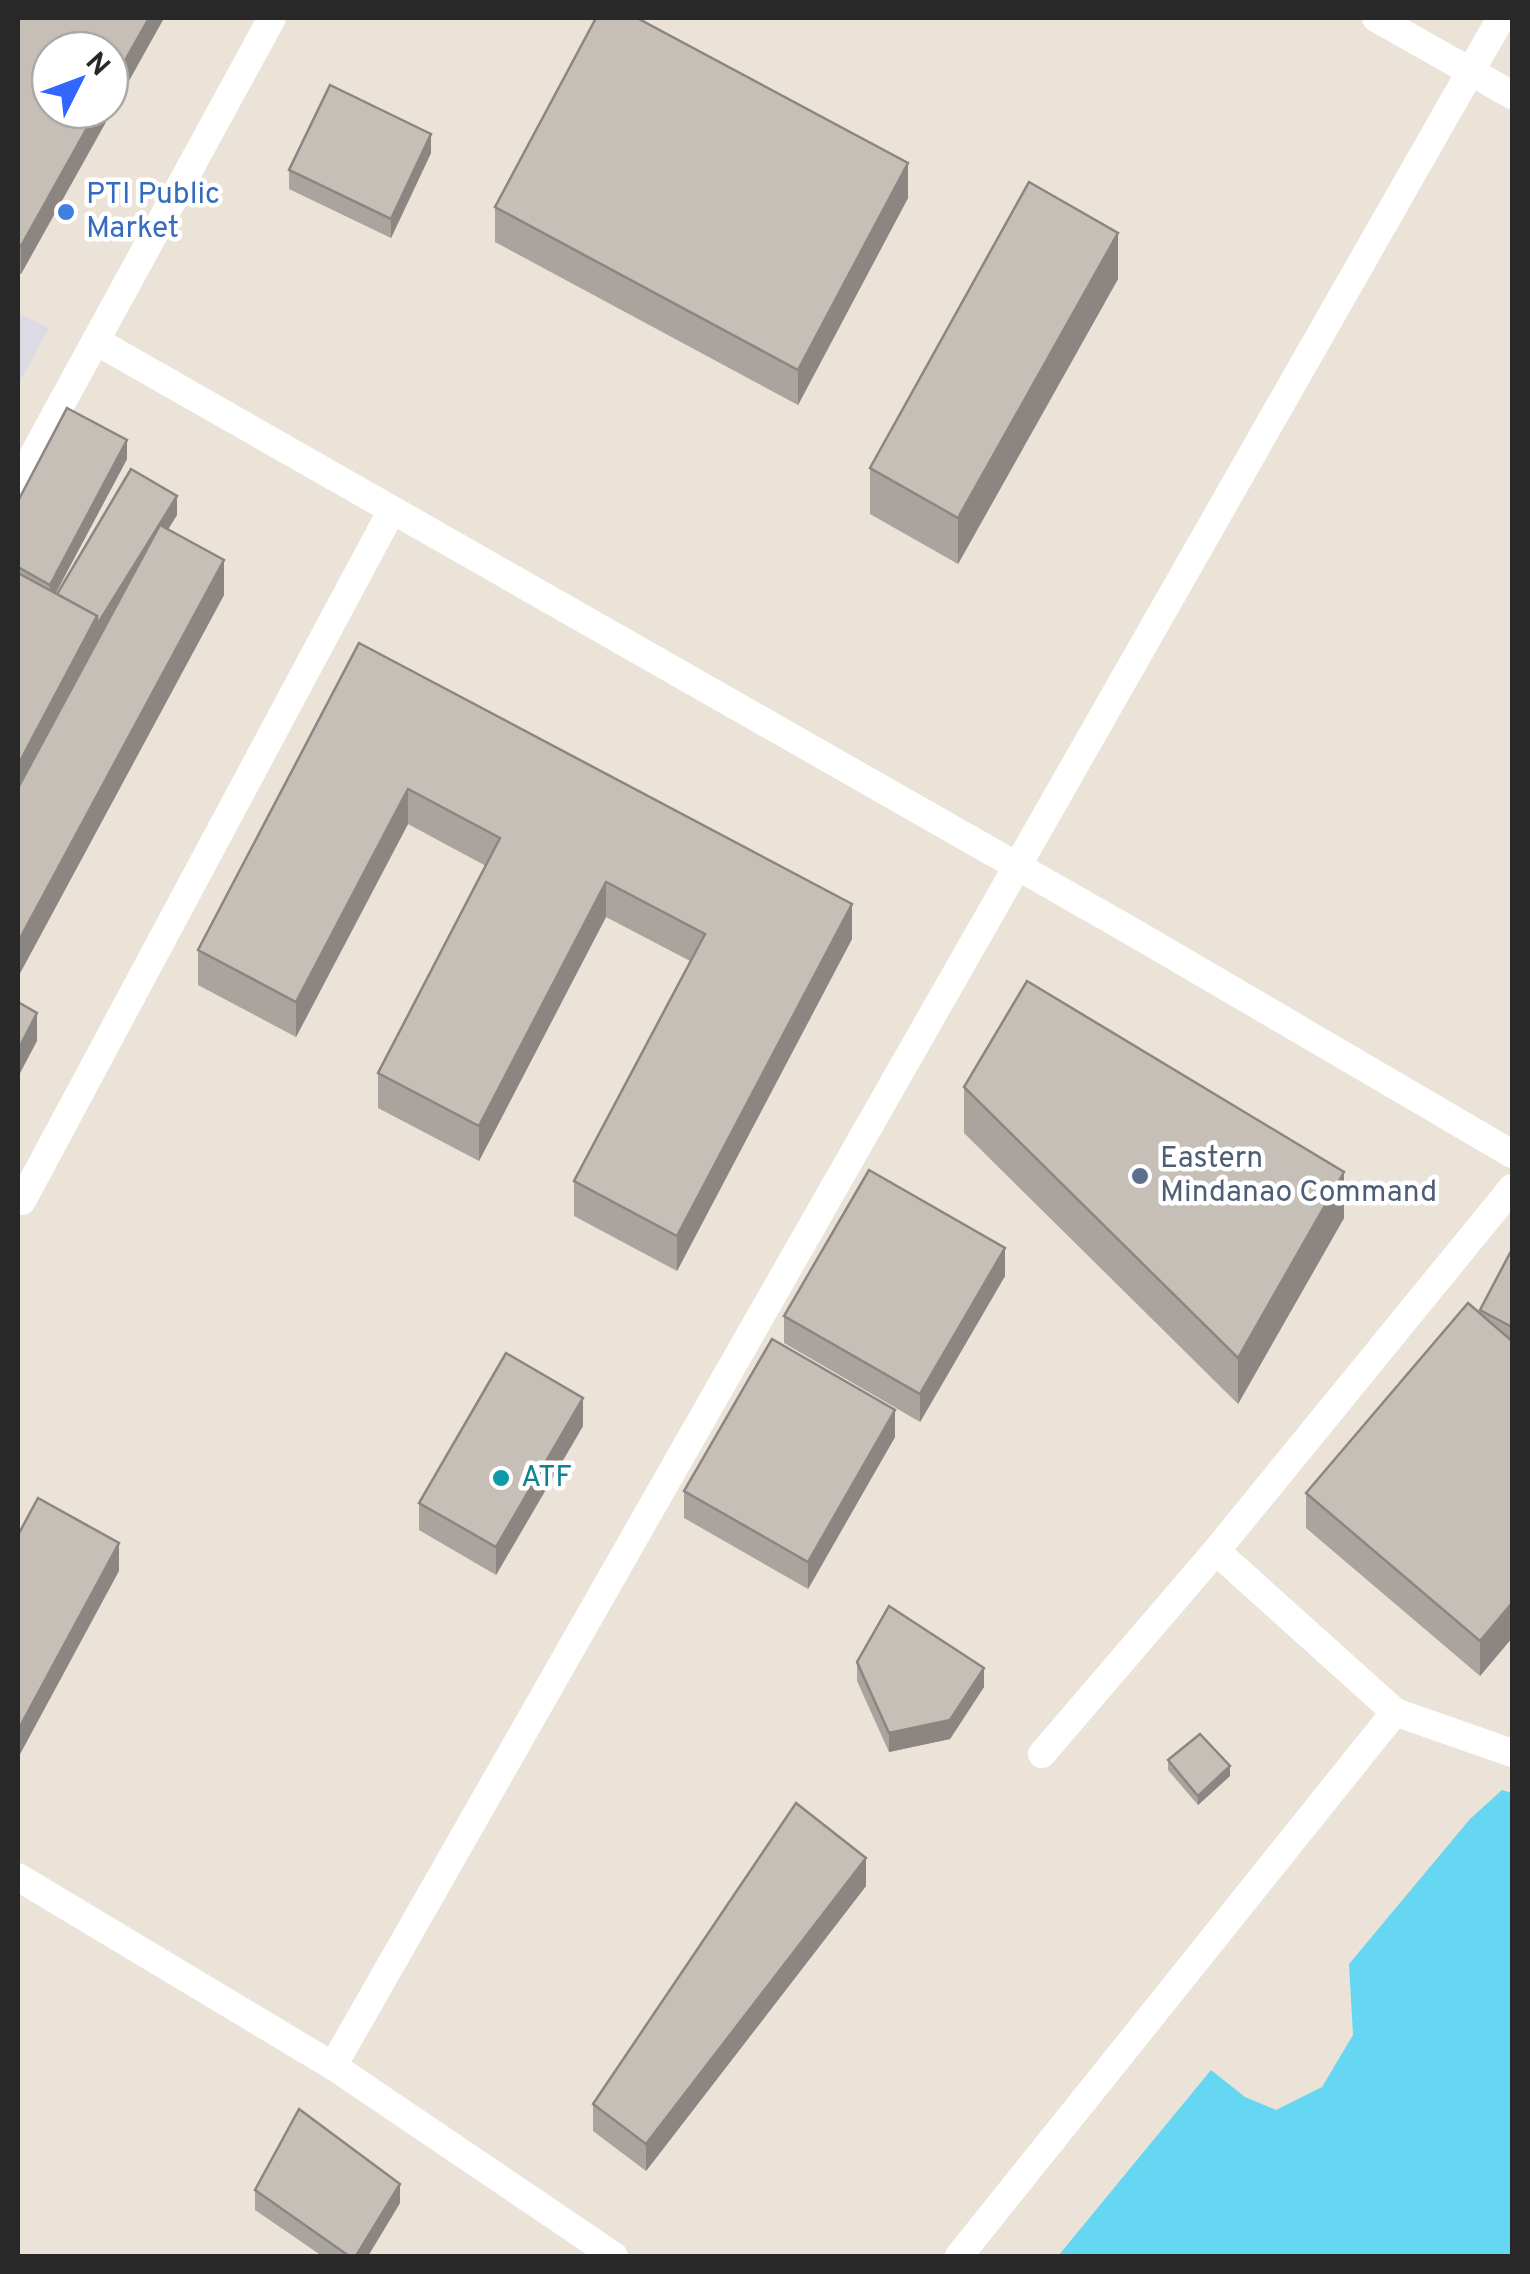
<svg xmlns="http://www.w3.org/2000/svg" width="1530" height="2274" font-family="Overpass,sans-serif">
	<rect width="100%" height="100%" fill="#ebe2d8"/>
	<!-- industrial -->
	<path fill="#dcdae3" d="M18 313 49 328 18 385Z"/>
	<!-- water -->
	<path fill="#66d7f3" d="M1502 1790 1512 1793V2256H1058L1211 2070 1245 2097 1276 2110 1322 2087 1353 2035 1349 1964 1470 1819Z"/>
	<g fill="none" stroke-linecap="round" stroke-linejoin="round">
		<!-- lane -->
		<g stroke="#fff" stroke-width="28">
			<path d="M1376 18 1512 95"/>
			<path d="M96 341 1138 935 1512 1154"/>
			<path d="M18 483 272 18"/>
			<path d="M22 1201 392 510"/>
			<path d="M1216 1551 1395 1712 1512 1753"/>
			<path d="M1042 1754 1216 1551 1512 1188"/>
			<path d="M18 1877 333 2066 614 2256"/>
			<path d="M333 2066 1501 18"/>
			<path d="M959 2256 1395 1712"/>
		</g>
	</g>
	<!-- wall -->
	<g fill="#aaa49e">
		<path d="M18 18H164L21 274 18 273Z"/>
		<path d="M431 153 391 238 289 189V170Z"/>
		<path d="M908 198 798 405 495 242V207Z"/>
		<path d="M1118 279 958 564 870 514V468Z"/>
		<path d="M127 459 55 594H57L177 515 168 529 224 595 18 977V501Z"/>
		<path d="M359 643 852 939 677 1271 574 1216V1181L690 961 606 917 479 1161 378 1108V1073L486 866 408 824 296 1037 198 985V950Z"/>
		<path d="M964 1087 1344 1218 1238 1404 964 1133Z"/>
		<path d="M1512 1255V1638L1480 1676 1306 1528V1493L1480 1314V1310Z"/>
		<path d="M1005 1276 920 1422 784 1343V1316Z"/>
		<path d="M583 1426 496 1575 419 1530V1503Z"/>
		<path d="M895 1437 808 1589 684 1518V1491Z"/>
		<path d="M857 1662 984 1687 950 1739 889 1752 857 1681Z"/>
		<path d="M1168 1760 1230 1776 1198 1805 1168 1770Z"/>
		<path d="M866 1886 646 2171 593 2131V2104Z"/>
		<path d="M255 2190 400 2203 368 2256H322L255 2210Z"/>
	</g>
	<!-- shaded-wall -->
	<g fill="#8b8681">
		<path d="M149 18H164L21 274V246L97 110H110V87Z"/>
		<path d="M431 134V153L391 238V219Z"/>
		<path d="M908 163V198L798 405V370Z"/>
		<path d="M1118 233V279L958 564V518Z"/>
		<path d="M127 440V459L50 604V585Z"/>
		<path d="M177 496V515L97 644 18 793V765L97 616Z"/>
		<path d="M224 560V595L18 977V942Z"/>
		<path d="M408 789V824L296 1037V1002Z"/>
		<path d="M606 882V917L479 1161V1126Z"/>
		<path d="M852 904V939L677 1271V1236Z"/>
		<path d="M37 1013V1041L18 1077V1050Z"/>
		<path d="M1344 1172V1218L1238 1404V1358Z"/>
		<path d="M1005 1248V1276L920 1422V1394Z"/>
		<path d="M583 1398V1426L496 1575V1547Z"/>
		<path d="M895 1410V1437L808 1589V1562Z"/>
		<path d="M119 1543V1571L18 1758V1730Z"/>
		<path d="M1512 1603V1638L1480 1676V1641Z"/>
		<path d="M984 1668V1687L950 1739 889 1752V1733Z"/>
		<path d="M1230 1766V1776L1198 1805V1796Z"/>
		<path d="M866 1858V1886L646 2171V2144Z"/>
		<path d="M400 2184V2203L368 2256H356Z"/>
	</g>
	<!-- building -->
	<g fill="#c6bfb8" stroke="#8b8681" stroke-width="2.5">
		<path d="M18 18H149L110 87V50H50V110H97L21 246 18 245Z"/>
		<path d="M596 18H637L908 163 798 370 495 207Z"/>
		<path d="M330 85 431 134 391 219 289 170Z"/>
		<path d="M1029 182 1118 233 958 518 870 468Z"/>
		<path d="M67 408 127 440 50 585 18 567V501Z"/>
		<path d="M131 469 177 496 97 625V616L57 594Z"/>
		<path d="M160 525 224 560 18 942V788Z"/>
		<path d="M18 573 97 616 18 765Z"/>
		<path d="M359 643 852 904 677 1236 574 1181 705 934 606 882 479 1126 378 1073 500 838 408 789 296 1002 198 950Z"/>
		<path d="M1027 981 1344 1172 1238 1358 964 1087Z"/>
		<path d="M18 1002 37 1013 18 1050Z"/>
		<path d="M869 1170 1005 1248 920 1394 784 1316Z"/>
		<path d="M1510 1253 1512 1255V1327L1480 1310Z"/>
		<path d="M1468 1303 1512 1341V1603L1480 1641 1306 1493Z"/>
		<path d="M772 1339 895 1410 808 1562 684 1491Z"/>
		<path d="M506 1353 583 1398 496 1547 419 1503Z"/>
		<path d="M38 1498 119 1543 18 1730V1535Z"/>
		<path d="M889 1606 984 1668 950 1720 889 1733 857 1662Z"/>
		<path d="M1200 1734 1230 1766 1198 1796 1168 1760Z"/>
		<path d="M796 1803 866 1858 646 2144 593 2104Z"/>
		<path d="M299 2109 400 2184 356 2256H349L255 2190Z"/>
	</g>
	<!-- markers -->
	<circle fill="#3f7fe0" stroke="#fff" stroke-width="4" cx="66" cy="212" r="10"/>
	<circle fill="#5c6f8a" stroke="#fff" stroke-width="4" cx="1140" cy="1176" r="10"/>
	<circle fill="#0f9aa8" stroke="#fff" stroke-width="4" cx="501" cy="1478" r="10"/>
	<g text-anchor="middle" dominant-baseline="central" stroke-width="9" stroke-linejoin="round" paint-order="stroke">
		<!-- shop labels -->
		<g font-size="30" fill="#366cbe" stroke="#fff" text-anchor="start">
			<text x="86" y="195">PTI Public<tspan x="86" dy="34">Market</tspan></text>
		</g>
		<!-- service labels -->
		<g font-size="30" fill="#4e5e75" stroke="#fff" text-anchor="start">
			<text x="1160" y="1159">Eastern<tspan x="1160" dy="34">Mindanao Command</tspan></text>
		</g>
		<!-- culture labels -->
		<g font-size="30" fill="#0d838f" stroke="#fff" text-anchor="start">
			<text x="521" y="1478">ATF</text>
		</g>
	</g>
	<!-- border -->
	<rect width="1530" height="2274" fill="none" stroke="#282828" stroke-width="40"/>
	<!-- north arrow -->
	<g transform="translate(80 80) rotate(48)"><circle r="48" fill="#ffffff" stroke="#a9a9a9" stroke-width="2.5"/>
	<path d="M0-8L18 38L0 25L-18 38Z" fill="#3266ff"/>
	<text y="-15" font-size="28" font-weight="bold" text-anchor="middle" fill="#282828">N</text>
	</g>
</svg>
